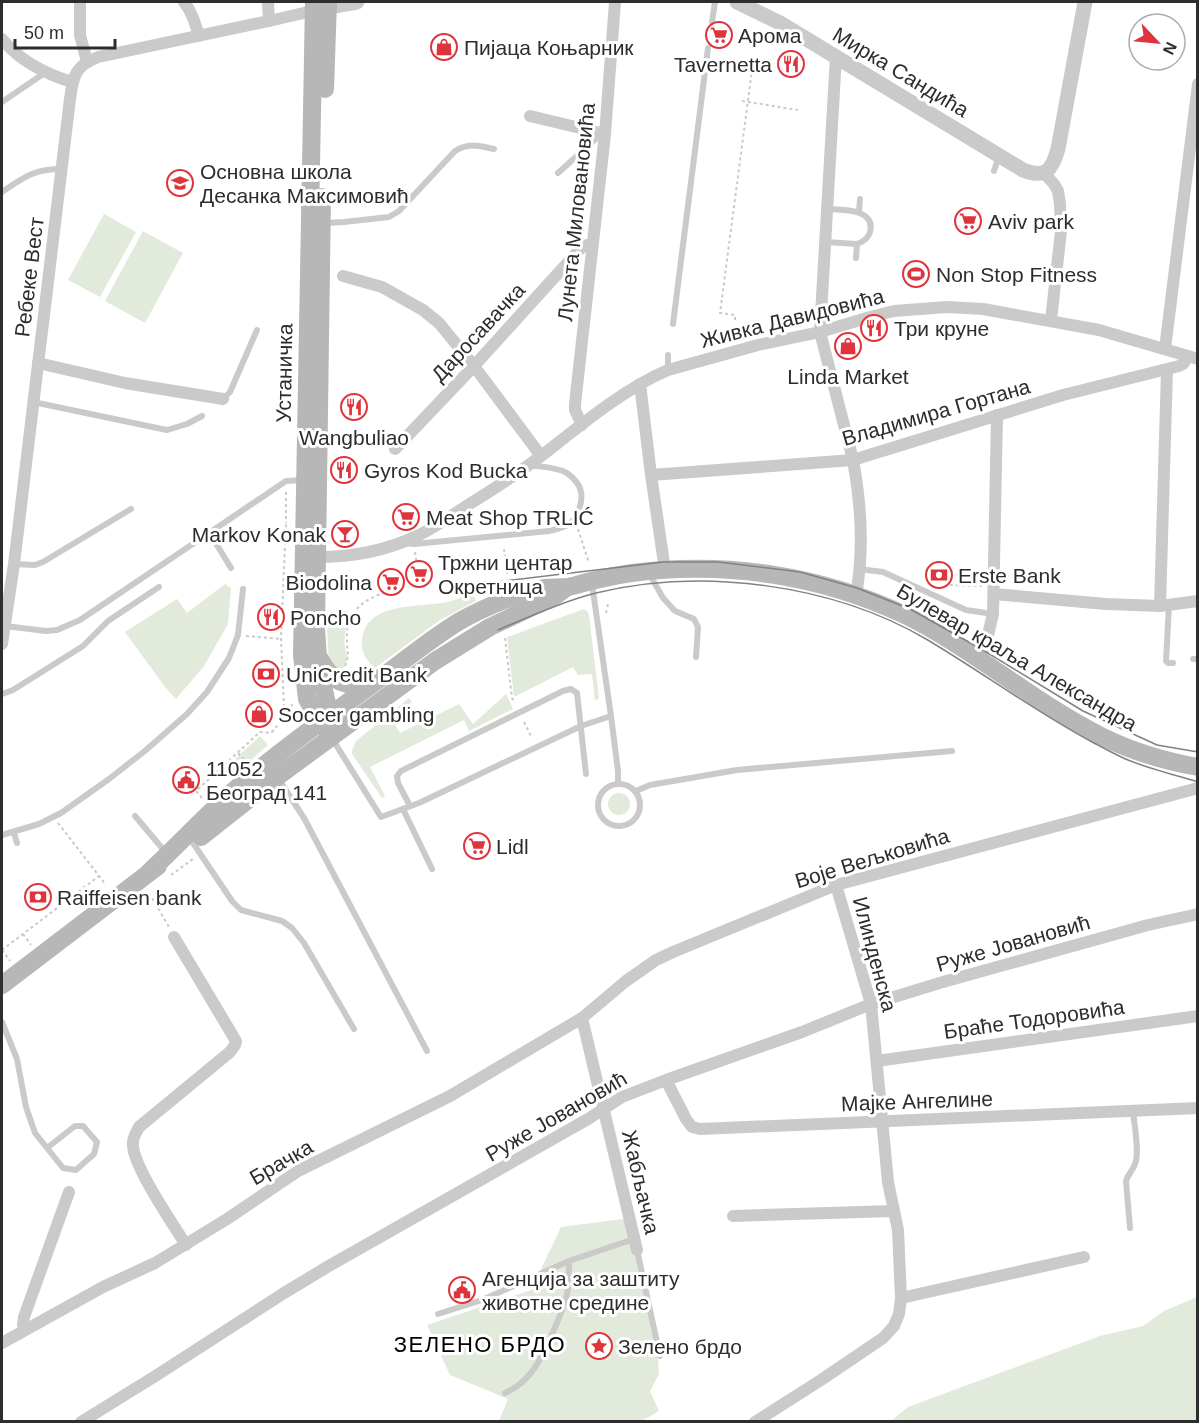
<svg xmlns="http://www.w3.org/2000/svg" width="1199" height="1423" font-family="Helvetica,sans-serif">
	<rect width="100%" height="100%" fill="#fff"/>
	<!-- green -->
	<g fill="#e2eadb">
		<path d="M104 214 136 232 100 297 68 280Z"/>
		<path d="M143 231 183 253 145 323 105 301Z"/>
		<path d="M225 584 231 588 228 624 204 666 176 699 165 687 125 632 177 599 187 613Z"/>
		<path d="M473 593 476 601 440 620 375 668C366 661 361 652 362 640 366 601 419 608 447 602 456 600 465 596 473 593Z"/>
		<path d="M584 609 587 611 589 615 599 698 595 701 592 674 578 675 573 667 514 697 507 637Z"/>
		<path d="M347 615C347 631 341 640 348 657L341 673 330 661 328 650 327 620Z"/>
		<path d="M506 694 513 709 469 731 464 720 370 767 385 796 382 798 352 754V750L356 741 409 698 412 702 391 717 400 733 459 704 473 724Z"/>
		<path d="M260 736 268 745 233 776 225 768Z"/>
		<circle cx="619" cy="804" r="11"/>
		<path d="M630 1218 657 1343 659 1374 650 1391 659 1411 642 1421H499L508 1399 450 1375 427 1325 531 1290 561 1227Z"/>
		<path d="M1197 1297V1421H891L908 1407 1100 1336 1143 1326 1164 1311Z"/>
	</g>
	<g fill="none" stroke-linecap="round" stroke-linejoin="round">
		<!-- path -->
		<g stroke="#cacaca" stroke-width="2" stroke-dasharray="3 3" stroke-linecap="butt">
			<path d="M755 44 757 33"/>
			<path d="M742 101 798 110"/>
			<path d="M735 320V315L720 313 752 70"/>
			<path d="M286 492V523"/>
			<path d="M578 529 589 563"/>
			<path d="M504 549 507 574"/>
			<path d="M415 552 420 585"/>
			<path d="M933 583V582L949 585 982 586"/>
			<path d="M606 613 608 604"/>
			<path d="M333 615 347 612 353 615"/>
			<path d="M246 636 281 639"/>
			<path d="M505 638 512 698 515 703"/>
			<path d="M345 666C350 652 347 653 347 639 345 607 371 595 398 589"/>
			<path d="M284 707 281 639 286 523"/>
			<path d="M293 722 295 710"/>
			<path d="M524 722 532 738"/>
			<path d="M238 753 246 762"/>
			<path d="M202 798 196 791 260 732 271 733C279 725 282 718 284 707L293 705"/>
			<path d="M58 823 106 885"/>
			<path d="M171 875 193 859"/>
			<path d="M85 887 92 897"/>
			<path d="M149 893 169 927"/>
			<path d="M23 934 31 945"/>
			<path d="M2 950 99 876"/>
			<path d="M2 950 10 961"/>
		</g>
		<!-- service -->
		<g stroke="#cacaca" stroke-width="6">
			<path d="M712 22 715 2"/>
			<path d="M2 102 46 72"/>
			<path d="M994 171 999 156"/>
			<path d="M558 173 598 137 600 133"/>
			<path d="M2 192C24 177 34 169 62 169"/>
			<path d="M859 212 860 199"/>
			<path d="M325 223 344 222 389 217 399 211 455 151C469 142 479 146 494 149"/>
			<path d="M825 242 857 244C863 242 868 239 870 232 876 208 841 210 827 209"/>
			<path d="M856 258 857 244"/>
			<path d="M1037 271 1056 273"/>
			<path d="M673 324 708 48"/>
			<path d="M668 370V355"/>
			<path d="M223 399 230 392 257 330"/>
			<path d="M33 402 167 430 187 424 202 416"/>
			<path d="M209 532 231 568"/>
			<path d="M406 543 414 544 549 531C555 529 562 529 567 525 577 520 583 503 581 492 580 485 573 477 567 473 557 467 541 467 530 465"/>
			<path d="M14 564 35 565 43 562 131 509"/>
			<path d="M859 569 883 572 966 610 993 614"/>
			<path d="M650 575 663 598 675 611 694 619 698 627 696 657"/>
			<path d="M592 584 611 716 618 771V783"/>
			<path d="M1169 605 1166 661 1168 663H1173"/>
			<path d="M5 626 46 631 57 630 80 620 286 481 304 480"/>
			<path d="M1193 659H1198"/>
			<path d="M2 694 13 690 83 646 108 621 159 587"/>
			<path d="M333 740 381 817 419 803 581 726 611 716"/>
			<path d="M278 778 304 818 427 1051"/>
			<circle cx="619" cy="805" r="21"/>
			<path d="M636 791 650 785 737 770 952 751"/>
			<path d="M410 806 398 783 397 776 401 771 563 691 571 689 577 693 586 774"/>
			<path d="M403 809 432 869"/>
			<path d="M135 816 162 848"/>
			<path d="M14 833 17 843"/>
			<path d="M2 835 39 824 61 813 109 779 146 750 187 714 207 692 229 658 238 635 243 589"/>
			<path d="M193 843 232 901 241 910 282 921 292 928 304 943 354 1029"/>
			<path d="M2 1022 17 1059 26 1107 35 1133 63 1168 76 1170 94 1154 97 1142 83 1126H75L47 1148"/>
			<path d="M1130 1228 1126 1181C1128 1174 1133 1170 1135 1164 1140 1154 1134 1123 1133 1111"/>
			<path d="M637 1250 660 1356"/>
			<path d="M438 1314 482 1300 569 1261 634 1239"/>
			<path d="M505 1393C517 1388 528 1378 536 1366 546 1349 565 1308 568 1289 569 1280 569 1270 569 1261"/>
		</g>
		<!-- minor -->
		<g stroke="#cacaca" stroke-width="12">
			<path d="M80 2V35L87 62"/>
			<path d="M184 2C192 12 195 23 199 36"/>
			<path d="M268 2 269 21"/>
			<path d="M2 39C19 60 46 74 72 82"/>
			<path d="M836 56 820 332 853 460C861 503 864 551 856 595"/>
			<path d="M530 116 605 134"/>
			<path d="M1044 173 1054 184 1058 191 1060 204 1061 231 1051 320"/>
			<path d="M343 276 382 287 423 310 439 323 474 366 541 456"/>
			<path d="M1165 349 1198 84"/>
			<path d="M38 363 125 383 223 399"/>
			<path d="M640 384 651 475 665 570"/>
			<path d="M582 425 575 410V404L605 134 615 2"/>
			<path d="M395 449 474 366 581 248 587 245H592"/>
			<path d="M651 475 853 460 1063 395 1179 366 1183 364 1188 356"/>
			<path d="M310 557C348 558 383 552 417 536 436 527 454 514 471 503 500 485 528 467 554 446 588 419 628 387 668 370L758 345 820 332 870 317 894 311 947 307 983 309 1099 330 1198 359"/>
			<path d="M994 594 1106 604 1160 606 1198 601"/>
			<path d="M1160 606 1167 370"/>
			<path d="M2 644 14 564 70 99C73 76 75 66 98 57L269 21 321 9"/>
			<path d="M978 659 986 643 993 614 997 415"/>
			<path d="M174 937 236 1041 235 1045 230 1052 139 1127C136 1133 132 1138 133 1145 133 1166 173 1224 186 1245"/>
			<path d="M582 1018 637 1250"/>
			<path d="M877 1061 1198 1016"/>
			<path d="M666 1080 686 1119 692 1127 700 1129 1198 1108"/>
			<path d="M733 1216 894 1211"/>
			<path d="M901 1298 1084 1257"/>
			<path d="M25 1329 23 1325 24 1317 69 1192"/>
			<path d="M2 1343 103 1287 155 1263 227 1219 298 1171 450 1096 582 1018 626 981 656 960 673 952 836 885 1198 788"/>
			<path d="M81 1422 157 1375 284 1293 327 1267 588 1119 622 1097 666 1080 802 1032 871 1004 943 982 1148 925 1198 914"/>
			<path d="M755 1422 821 1380 883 1338 894 1326 899 1314 901 1298 898 1230 888 1182 871 1004 836 885"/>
		</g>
		<!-- tertiary -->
		<g stroke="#cacaca" stroke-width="15">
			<path d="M737 2 780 23 1023 170C1046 179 1052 170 1058 149L1085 2"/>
			<path d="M328 7 357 2"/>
		</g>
		<!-- secondary -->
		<g stroke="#b7b7b7" stroke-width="18">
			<path d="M314 2 302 655 307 699 320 722 332 737"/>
			<path d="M325 89 328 2"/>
			<path d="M322 197 316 628C317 662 323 694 334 726"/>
			<path d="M320 659C333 684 346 687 372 684"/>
			<path d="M201 837 277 777 435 661 490 627 555 596 566 588"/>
			<path d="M148 873C176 847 202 819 230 794 278 751 331 715 382 677 408 658 433 637 460 621 483 608 518 593 544 588 552 587 559 588 568 587 575 586 583 583 591 581 604 578 618 575 632 573 726 561 821 575 907 616 975 650 1033 702 1101 736 1131 751 1164 761 1198 767"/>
			<path d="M2 985 158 866"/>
		</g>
		<!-- tram -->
		<g stroke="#828282" stroke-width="1.5">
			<path d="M496 582 663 562H718L800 572 857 588 910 609 983 650 1083 711 1157 745 1198 752"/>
			<path d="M498 630C529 617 564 601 596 593 701 567 832 584 926 639 982 672 1034 711 1092 742 1104 748 1116 755 1128 760 1150 769 1175 775 1198 782"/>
		</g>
	</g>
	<!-- icons -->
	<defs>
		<symbol id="supermarket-ring" viewBox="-11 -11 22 22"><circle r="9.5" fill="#fff" stroke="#df343c" stroke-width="1.5"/><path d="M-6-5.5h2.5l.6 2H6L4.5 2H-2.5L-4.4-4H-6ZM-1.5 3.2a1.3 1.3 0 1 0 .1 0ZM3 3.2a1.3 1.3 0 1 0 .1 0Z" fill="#df343c"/></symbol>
		<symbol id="shop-ring" viewBox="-11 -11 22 22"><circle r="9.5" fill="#fff" stroke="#df343c" stroke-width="1.5"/><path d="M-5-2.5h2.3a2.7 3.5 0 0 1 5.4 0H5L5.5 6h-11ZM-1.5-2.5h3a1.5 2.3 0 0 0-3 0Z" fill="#df343c"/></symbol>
		<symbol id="restaurant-ring" viewBox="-11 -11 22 22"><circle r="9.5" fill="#fff" stroke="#df343c" stroke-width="1.5"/><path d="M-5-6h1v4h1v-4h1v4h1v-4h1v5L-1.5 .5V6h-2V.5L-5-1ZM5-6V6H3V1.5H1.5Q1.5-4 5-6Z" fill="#df343c"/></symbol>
		<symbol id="school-ring" viewBox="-11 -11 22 22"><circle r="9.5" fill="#fff" stroke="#df343c" stroke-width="1.5"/><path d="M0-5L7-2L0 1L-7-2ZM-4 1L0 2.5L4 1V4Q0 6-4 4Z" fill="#df343c"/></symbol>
		<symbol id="stadium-ring" viewBox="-11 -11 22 22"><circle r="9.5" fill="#fff" stroke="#df343c" stroke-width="1.5"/><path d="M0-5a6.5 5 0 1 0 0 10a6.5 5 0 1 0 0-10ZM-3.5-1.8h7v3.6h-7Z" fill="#df343c"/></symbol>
		<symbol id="bar-ring" viewBox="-11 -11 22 22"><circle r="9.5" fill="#fff" stroke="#df343c" stroke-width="1.5"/><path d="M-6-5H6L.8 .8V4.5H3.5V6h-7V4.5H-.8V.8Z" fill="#df343c"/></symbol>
		<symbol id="bank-ring" viewBox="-11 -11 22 22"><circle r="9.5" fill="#fff" stroke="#df343c" stroke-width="1.5"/><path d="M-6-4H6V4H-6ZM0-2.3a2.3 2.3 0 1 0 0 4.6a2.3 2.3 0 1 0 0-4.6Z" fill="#df343c"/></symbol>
		<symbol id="civic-ring" viewBox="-11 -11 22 22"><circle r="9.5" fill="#fff" stroke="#df343c" stroke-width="1.5"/><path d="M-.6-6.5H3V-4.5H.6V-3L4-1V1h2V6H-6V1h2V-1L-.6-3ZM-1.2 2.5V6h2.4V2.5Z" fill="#df343c"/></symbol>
		<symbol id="sight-ring" viewBox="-11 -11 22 22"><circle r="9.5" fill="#fff" stroke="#df343c" stroke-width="1.5"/><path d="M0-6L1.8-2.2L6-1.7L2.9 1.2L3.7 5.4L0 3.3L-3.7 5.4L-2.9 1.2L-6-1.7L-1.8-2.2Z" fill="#df343c"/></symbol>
	</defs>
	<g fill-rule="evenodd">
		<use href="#supermarket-ring" x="704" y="20" width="30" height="30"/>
		<use href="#shop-ring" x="429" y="32" width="30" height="30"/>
		<use href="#restaurant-ring" x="776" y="49" width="30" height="30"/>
		<use href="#school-ring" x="165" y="168" width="30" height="30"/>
		<use href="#supermarket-ring" x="953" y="206" width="30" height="30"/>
		<use href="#stadium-ring" x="901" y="259" width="30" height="30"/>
		<use href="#restaurant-ring" x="859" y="313" width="30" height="30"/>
		<use href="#shop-ring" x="833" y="331" width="30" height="30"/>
		<use href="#restaurant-ring" x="339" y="392" width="30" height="30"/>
		<use href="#restaurant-ring" x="329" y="455" width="30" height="30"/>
		<use href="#supermarket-ring" x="391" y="502" width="30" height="30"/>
		<use href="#bar-ring" x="330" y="519" width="30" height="30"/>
		<use href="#supermarket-ring" x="404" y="559" width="30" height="30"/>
		<use href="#bank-ring" x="924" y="560" width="30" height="30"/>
		<use href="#supermarket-ring" x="376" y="567" width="30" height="30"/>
		<use href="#restaurant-ring" x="256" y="602" width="30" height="30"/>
		<use href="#bank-ring" x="251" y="659" width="30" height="30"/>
		<use href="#shop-ring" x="244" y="699" width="30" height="30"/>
		<use href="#civic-ring" x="171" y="765" width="30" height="30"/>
		<use href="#supermarket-ring" x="462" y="831" width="30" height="30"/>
		<use href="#bank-ring" x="23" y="882" width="30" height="30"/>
		<use href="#civic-ring" x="447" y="1275" width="30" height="30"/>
		<use href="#sight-ring" x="584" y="1331" width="30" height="30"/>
	</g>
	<g text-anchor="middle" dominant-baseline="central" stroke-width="6" stroke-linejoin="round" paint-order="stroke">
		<!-- poi labels -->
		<g font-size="21" fill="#2d2d2d" stroke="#fff" text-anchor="start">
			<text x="738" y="35">Арома</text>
			<text x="464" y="47">Пијаца Коњарник</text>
			<text x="772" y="64" text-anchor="end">Tavernetta</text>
			<text x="200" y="171">Основна школа<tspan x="200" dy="24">Десанка Максимовић</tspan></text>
			<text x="988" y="221">Aviv park</text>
			<text x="936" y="274">Non Stop Fitness</text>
			<text x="894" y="328">Три круне</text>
			<text x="848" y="376" text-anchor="middle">Linda Market</text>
			<text x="354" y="437" text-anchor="middle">Wangbuliao</text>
			<text x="364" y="470">Gyros Kod Bucka</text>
			<text x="426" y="517">Meat Shop TRLIĆ</text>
			<text x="326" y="534" text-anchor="end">Markov Konak</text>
			<text x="438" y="562">Тржни центар<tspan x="438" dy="24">Окретница</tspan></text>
			<text x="958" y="575">Erste Bank</text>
			<text x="372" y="582" text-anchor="end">Biodolina</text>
			<text x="290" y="617">Poncho</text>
			<text x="286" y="674">UniCredit Bank</text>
			<text x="278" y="714">Soccer gambling</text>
			<text x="206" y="768">11052<tspan x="206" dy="24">Београд 141</tspan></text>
			<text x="496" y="846">Lidl</text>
			<text x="57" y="897">Raiffeisen bank</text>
			<text x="482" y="1278">Агенција за заштиту<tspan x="482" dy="24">животне средине</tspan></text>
			<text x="618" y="1346">Зелено брдо</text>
		</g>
		<!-- street labels -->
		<g font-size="21" fill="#2d2d2d" stroke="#fff">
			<text transform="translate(901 72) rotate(31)">Мирка Сандића</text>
			<text transform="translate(576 212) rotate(-84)">Лунета Миловановића</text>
			<text transform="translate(29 277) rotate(-83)">Ребеке Вест</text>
			<text transform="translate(792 318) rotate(-14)">Живка Давидовића</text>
			<text transform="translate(478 332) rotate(-47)">Даросавачка</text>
			<text transform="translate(284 373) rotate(-89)">Устаничка</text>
			<text transform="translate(936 412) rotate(-16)">Владимира Гортана</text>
			<text transform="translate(1017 657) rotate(30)">Булевар краља Александра</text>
			<text transform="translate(872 858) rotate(-17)">Воје Вељковића</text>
			<text transform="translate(1013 943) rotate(-16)">Руже Јовановић</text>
			<text transform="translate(875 954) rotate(75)">Илинденска</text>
			<text transform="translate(1034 1019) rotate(-8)">Браће Тодоровића</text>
			<text transform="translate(917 1101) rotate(-2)">Мајке Ангелине</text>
			<text transform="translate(556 1116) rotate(-30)">Руже Јовановић</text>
			<text transform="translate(281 1162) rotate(-30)">Брачка</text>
			<text transform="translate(641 1182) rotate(77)">Жабљачка</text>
		</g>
		<!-- neighbourhood labels -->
		<g font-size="22" letter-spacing="1.5" fill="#000" stroke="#fff">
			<text x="480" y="1344">ЗЕЛЕНО БРДО</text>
		</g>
	</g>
	<!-- border -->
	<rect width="1199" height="1423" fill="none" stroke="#2d2d2d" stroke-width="6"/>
	<!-- north arrow -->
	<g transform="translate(1157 42) rotate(116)"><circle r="28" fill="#ffffff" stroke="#ababab" stroke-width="1.5"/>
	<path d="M0-4.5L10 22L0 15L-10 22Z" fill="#df343c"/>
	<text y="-9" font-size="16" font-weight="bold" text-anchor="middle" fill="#2d2d2d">N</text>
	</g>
	<!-- scale -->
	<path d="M15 39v9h100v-9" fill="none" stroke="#2d2d2d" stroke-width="3"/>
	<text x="24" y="39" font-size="18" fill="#2d2d2d" stroke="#ffffff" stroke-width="4.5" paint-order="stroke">50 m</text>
</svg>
